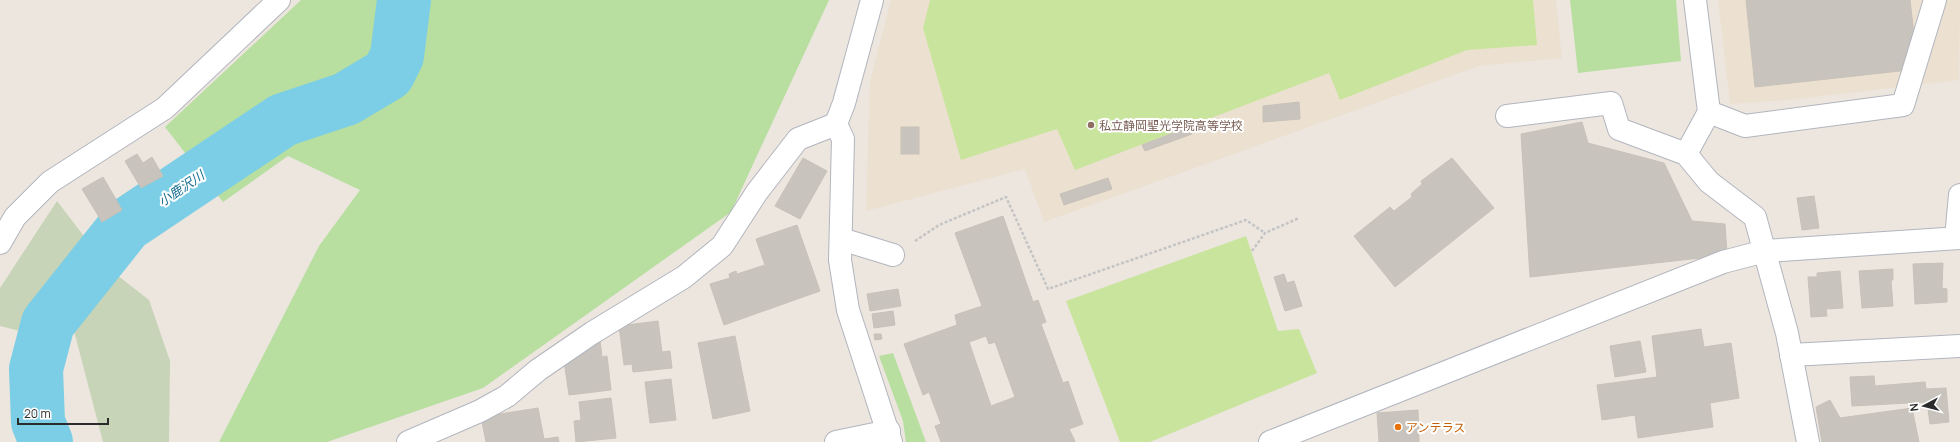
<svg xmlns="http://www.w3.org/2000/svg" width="1960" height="442" font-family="Manrope,'Noto Sans JP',sans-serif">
	<rect width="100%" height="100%" fill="#ece6df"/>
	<!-- education -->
	<g fill="#ece1d0">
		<path d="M891 0H1556L1562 58 1479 66 1044 222 1025 169 866 211 870 81Z"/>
		<path d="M1718 0H1960L1959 80 1789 100 1730 104Z"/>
	</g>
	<!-- green -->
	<g fill="#b8dea0">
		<path d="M301 0H829L731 212 483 388 327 442H219L319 246 360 190 288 156 223 202 165 127Z"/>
		<path d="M1570 0H1676L1681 61 1578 73Z"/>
		<path d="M893 353 926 442H906L903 421 879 356Z"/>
	</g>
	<!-- cemetery -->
	<g fill="#c7d4b7">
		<path d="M57 201 96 252 32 334 0 326V288Z"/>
		<path d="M117 275 149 300 170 361 169 442H103L74 331Z"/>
	</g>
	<!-- pitch -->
	<g fill="#c9e49d">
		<path d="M930 0H1533L1537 45 1467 50 1340 100 1329 73 1075 170 1057 129 961 160 923 28Z"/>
		<path d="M1246 236 1278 331 1299 329 1317 373 1150 442H1120L1066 301Z"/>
	</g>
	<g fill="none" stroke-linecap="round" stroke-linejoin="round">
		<!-- river -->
		<path stroke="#7bcee5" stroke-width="54" d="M46 442 38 422 36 369 48 323 126 225 283 120 346 99 388 74 397 56 404 0"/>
	</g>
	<!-- building -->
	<g fill="#c8c4bd" stroke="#c7c1b8" fill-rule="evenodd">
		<path d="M1746 0H1910L1918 69 1755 87Z"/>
		<path d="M1299 102 1300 119 1263 122V106Z"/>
		<path d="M1582 122 1588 143 1664 163 1692 221 1725 224 1727 255 1530 277 1521 134Z"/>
		<rect x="901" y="127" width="18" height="27"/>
		<path d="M1189 127 1192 134 1145 151 1142 145Z"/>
		<path d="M137 154 143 163 152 157 163 176 141 188 125 161Z"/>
		<path d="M803 158 827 171 800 219 775 206Z"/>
		<path d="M1452 158 1494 208 1395 287 1354 236 1390 207 1394 211 1412 197 1411 194 1422 184 1421 181Z"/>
		<path d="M103 177 122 210 102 222 82 189Z"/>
		<path d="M1108 178 1112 189 1064 205 1060 194Z"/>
		<path d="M1814 196 1819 228 1802 230 1797 198Z"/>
		<path d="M1003 216 1033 302 1038 300 1046 322 1041 324 1063 383 1068 381 1083 424 1069 429 1075 441 1072 442H941L935 426 941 424 929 392 923 395 904 344 957 325 955 315 982 306 955 233ZM986 336 989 344 995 342 1015 397 991 406 969 342Z"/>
		<path d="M797 225 820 291 724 325 710 284 730 278 729 274 736 271 737 274 765 265 756 239Z"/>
		<path d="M1943 263 1942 288 1947 289V302L1915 304 1913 264Z"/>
		<path d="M1893 269V280H1891L1893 306 1862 308 1859 271Z"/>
		<path d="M1840 271 1843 308 1826 309 1827 316 1811 317 1808 277H1817V273Z"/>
		<path d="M1284 274 1287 283 1294 281 1302 306 1285 311 1274 277Z"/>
		<path d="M898 289 901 306 870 311 867 294Z"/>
		<path d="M893 311 895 325 874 328 872 314Z"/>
		<path d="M658 321 662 352 670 351 672 368 633 372 632 364 624 365 619 326Z"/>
		<path d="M1701 329 1704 347 1731 343 1739 398 1710 403 1713 427 1638 438 1635 415 1602 420 1597 385 1657 377 1652 336Z"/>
		<path d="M874 334H881L882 339 875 340Z"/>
		<path d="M735 336 750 411 713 419 698 343Z"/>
		<path d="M600 340 602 357 607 356 611 390 569 395 564 361 573 360 572 353 584 352 583 342Z"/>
		<path d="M1640 341 1646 372 1615 377 1610 346Z"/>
		<path d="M1874 376 1875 386 1925 382 1926 389 1946 388 1949 422 1930 424 1927 402 1852 406 1850 377Z"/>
		<path d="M671 379 676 420 650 423 645 382Z"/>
		<path d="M611 398 616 438 576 442 574 421 581 420 579 402Z"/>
		<path d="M1830 400 1840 418 1912 408 1919 442H1822L1816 407Z"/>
		<path d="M538 408 544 439 558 437 559 442H486L481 417Z"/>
		<path d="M1418 410 1419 442H1379L1377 413Z"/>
	</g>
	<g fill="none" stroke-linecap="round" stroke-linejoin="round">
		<defs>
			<g id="minor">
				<path d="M872 0 844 103 836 124 843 139 840 260 848 310 891 442"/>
				<path d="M1709 112 1745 126 1903 105 1935 0"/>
				<path d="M1507 116 1611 103 1619 129 1686 154 1709 182 1755 217 1787 333 1808 442"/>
				<path d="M1686 154 1709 112 1695 0"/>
				<path d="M1956 238 1960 195"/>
				<path d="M841 239 893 255"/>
				<path d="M0 243 15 217 50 182 165 108 279 0"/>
				<path d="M1791 355 1960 346"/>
				<path d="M408 442 480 411 507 396 538 370 592 333 684 277 722 246 757 192 798 139 836 124"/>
				<path d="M836 442 889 431"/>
				<path d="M1270 442 1723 262 1765 251 1960 238"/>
			</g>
		</defs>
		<!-- minor casing -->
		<use href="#minor" stroke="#b2b5be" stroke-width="24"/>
		<!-- path -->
		<g stroke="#c4c4c4" stroke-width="2.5" stroke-dasharray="3 2" stroke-linecap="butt">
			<path d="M915 241 939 225 1006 197 1048 289 1246 220 1265 233"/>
			<path d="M1252 251 1265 233 1299 218"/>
		</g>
		<!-- minor -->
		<use href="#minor" stroke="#fff" stroke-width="22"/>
	</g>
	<!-- markers -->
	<circle fill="#8d6e63" stroke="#fff" stroke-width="1.5" cx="1091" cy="125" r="4"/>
	<circle fill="#e8710a" stroke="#fff" stroke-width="1.5" cx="1398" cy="427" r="4"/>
	<g text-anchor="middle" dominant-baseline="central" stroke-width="4" stroke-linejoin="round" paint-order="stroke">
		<!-- education labels -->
		<g font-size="12" fill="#785e54" stroke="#fff" text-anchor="start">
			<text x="1099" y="125">私立静岡聖光学院高等学校</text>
		</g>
		<!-- food labels -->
		<g font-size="12" fill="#c56008" stroke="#fff" text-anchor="start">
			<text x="1406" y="427">アンテラス</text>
		</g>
		<!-- water labels -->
		<g font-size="13" font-style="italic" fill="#196f92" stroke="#fff">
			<text transform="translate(181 188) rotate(-34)">小鹿沢川</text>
		</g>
	</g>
	<!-- north arrow -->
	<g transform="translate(1924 406) rotate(263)" stroke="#ffffff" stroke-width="3" paint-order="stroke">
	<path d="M0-3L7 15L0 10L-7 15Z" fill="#2b2b2b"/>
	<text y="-6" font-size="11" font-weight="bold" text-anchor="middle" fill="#2b2b2b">N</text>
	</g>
	<!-- scale -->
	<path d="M18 418v6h90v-6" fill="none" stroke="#2b2b2b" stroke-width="2"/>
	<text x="24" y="418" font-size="12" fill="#2b2b2b" stroke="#ffffff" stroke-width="3" paint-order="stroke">20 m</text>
</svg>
